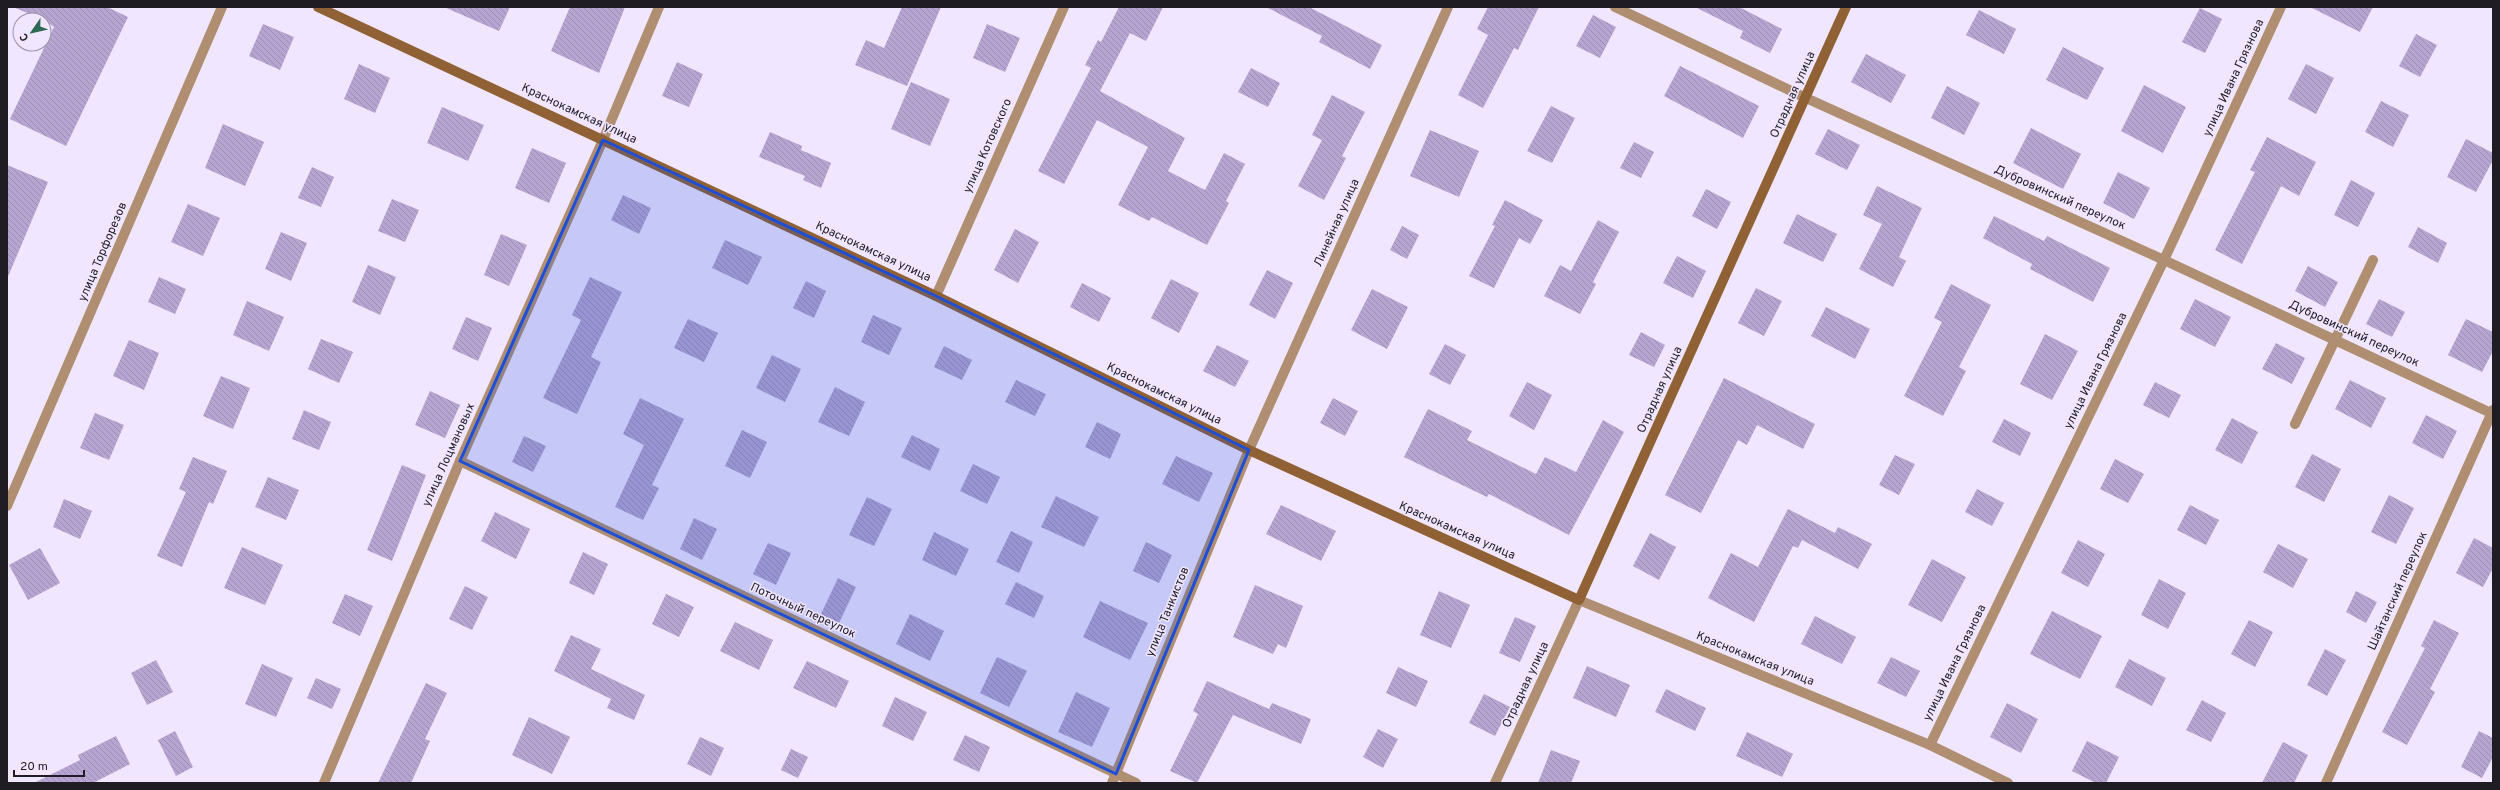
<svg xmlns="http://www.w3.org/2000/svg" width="2500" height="790" font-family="Overpass,sans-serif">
	<defs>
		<pattern id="building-back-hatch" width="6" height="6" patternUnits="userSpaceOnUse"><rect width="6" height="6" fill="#b7a5d1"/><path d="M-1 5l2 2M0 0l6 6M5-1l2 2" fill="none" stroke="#9d8db3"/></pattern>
	</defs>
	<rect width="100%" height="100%" fill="#f0e6ff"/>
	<!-- building -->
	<g fill="url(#building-back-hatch)">
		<path d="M13 7H107L128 17 66 146 10 119 54 27 44 20Z"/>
		<path d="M444 7H510L499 31Z"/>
		<path d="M570 7H625L599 73 551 51Z"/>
		<path d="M902 7H941L907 86 855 65 866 40 884 48Z"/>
		<path d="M1119 7H1163L1146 41 1130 33 1100 91 1185 138 1168 171 1205 190 1224 153 1245 164 1226 201 1229 203 1207 245 1152 217 1149 221 1118 205 1148 147 1097 120 1064 184 1038 171 1091 68 1085 65 1098 40 1101 42Z"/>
		<path d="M1266 7H1309L1382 45 1370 69 1319 42 1322 36Z"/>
		<path d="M1488 7H1539L1518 50 1514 48 1483 108 1458 95 1488 35 1477 29Z"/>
		<path d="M1695 7H1739L1782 29 1770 53 1740 38 1743 31Z"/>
		<path d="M2310 7H2373L2360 32Z"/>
		<path d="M2200 8 2222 19 2205 53 2182 42Z"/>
		<path d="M1979 10 2016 29 2004 54 1966 35Z"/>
		<path d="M1593 15 1616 27 1600 58 1576 46Z"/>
		<path d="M263 24 294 37 280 70 249 56Z"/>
		<path d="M987 24 1020 38 1005 72 973 58Z"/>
		<path d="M2416 34 2437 45 2420 77 2399 66Z"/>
		<path d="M2063 47 2104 68 2087 100 2046 80Z"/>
		<path d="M1866 54 1906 75 1891 103 1851 82Z"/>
		<path d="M677 62 703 74 689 107 662 96Z"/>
		<path d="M359 64 390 78 375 113 344 99Z"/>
		<path d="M2306 64 2334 78 2316 114 2288 99Z"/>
		<path d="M1680 66 1759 106 1743 138 1664 96Z"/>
		<path d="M1251 68 1280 83 1268 107 1238 92Z"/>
		<path d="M911 82 950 99 930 146 891 129Z"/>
		<path d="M2144 85 2186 107 2163 153 2121 131Z"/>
		<path d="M1947 86 1980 103 1964 135 1931 118Z"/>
		<path d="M1332 95 1365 112 1342 156 1346 158 1324 200 1298 186 1322 140 1312 135Z"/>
		<path d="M2381 101 2409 115 2393 147 2365 132Z"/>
		<path d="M1551 106 1575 118 1552 163 1527 151Z"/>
		<path d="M442 107 484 125 468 161 427 143Z"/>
		<path d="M223 124 264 142 245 186 205 168Z"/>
		<path d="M2031 128 2081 154 2063 189 2013 163Z"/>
		<path d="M1828 129 1860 145 1847 170 1815 154Z"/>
		<path d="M1430 130 1479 151 1459 197 1410 176Z"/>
		<path d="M770 132 802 146 801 150 831 163 821 188 803 180 805 176 759 157Z"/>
		<path d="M2267 137 2316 162 2299 196 2281 186 2242 264 2215 250 2255 172 2250 170Z"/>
		<path d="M2466 139 2493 153V160L2476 192 2447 177Z"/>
		<path d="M1634 142 1654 152 1641 178 1620 168Z"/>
		<path d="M532 148 566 163 549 203 515 188Z"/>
		<path d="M7 165 48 182 7 279Z"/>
		<path d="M312 167 334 177 321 207 298 198Z"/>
		<path d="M2118 172 2150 188 2134 219 2103 203Z"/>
		<path d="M2351 180 2375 193 2358 227 2334 215Z"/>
		<path d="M1877 186 1922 208 1899 257 1906 261 1893 287 1859 269 1882 224 1863 215Z"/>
		<path d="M1706 189 1731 202 1717 229 1692 216Z"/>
		<path d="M623 195 651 208 639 234 611 220Z"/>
		<path d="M392 199 419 210 405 242 378 231Z"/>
		<path d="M1505 200 1543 220 1530 244 1519 238 1494 288 1469 276 1495 226 1492 225Z"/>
		<path d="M188 204 220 218 203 256 171 242Z"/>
		<path d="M1797 214 1837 234 1823 262 1783 243Z"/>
		<path d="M1994 216 2044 241 2047 236 2110 268 2093 302 2030 269 2032 264 1983 238Z"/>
		<path d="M1598 220 1619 232 1593 282 1596 284 1580 314 1544 296 1560 265 1571 271Z"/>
		<path d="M1402 226 1419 235 1407 259 1390 250Z"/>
		<path d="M2418 227 2447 243 2438 263 2408 247Z"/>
		<path d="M1015 229 1039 242 1018 283 994 270Z"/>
		<path d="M281 232 307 243 291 281 265 269Z"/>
		<path d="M501 234 527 245 509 286 484 275Z"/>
		<path d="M725 240 762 257 748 285 712 268Z"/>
		<path d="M1677 256 1706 271 1693 298 1663 283Z"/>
		<path d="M368 265 396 277 380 315 352 302Z"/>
		<path d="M2308 266 2338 282 2325 307 2295 291Z"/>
		<path d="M1267 270 1293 283 1275 319 1249 305Z"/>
		<path d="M159 277 186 289 175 314 148 302Z"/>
		<path d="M590 277 622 292 591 357 601 362 577 414 543 398 581 320 572 315Z"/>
		<path d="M1171 279 1199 293 1179 333 1151 318Z"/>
		<path d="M806 281 826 291 814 318 793 308Z"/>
		<path d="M1082 283 1111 298 1099 322 1070 307Z"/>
		<path d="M1951 284 1991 305 1959 367 1966 371 1943 416 1904 396 1942 322 1934 318Z"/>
		<path d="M1756 288 1782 301 1764 336 1738 323Z"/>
		<path d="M1372 289 1408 307 1387 349 1351 330Z"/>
		<path d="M2195 299 2231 317 2215 347 2180 329Z"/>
		<path d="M2379 299 2405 312 2392 337 2366 324Z"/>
		<path d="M247 301 284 317 269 351 233 335Z"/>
		<path d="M1826 307 1870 329 1855 359 1811 336Z"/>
		<path d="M873 315 902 328 889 355 861 342Z"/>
		<path d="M466 317 492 328 478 361 452 349Z"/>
		<path d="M688 319 718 333 704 362 674 348Z"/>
		<path d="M2466 319 2493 332V351L2482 372 2448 355Z"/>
		<path d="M1641 332 1665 345 1654 367 1629 355Z"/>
		<path d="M2045 334 2078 351 2052 400 2020 384Z"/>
		<path d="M321 339 353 352 339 383 308 369Z"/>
		<path d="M129 340 159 353 144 390 113 376Z"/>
		<path d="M2276 343 2305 358 2292 384 2262 369Z"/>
		<path d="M1445 344 1466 355 1450 385 1429 374Z"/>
		<path d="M1217 345 1249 361 1235 387 1203 371Z"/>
		<path d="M944 346 972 360 962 380 934 367Z"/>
		<path d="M772 355 801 369 785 402 756 388Z"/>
		<path d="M221 376 250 388 233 429 203 416Z"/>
		<path d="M1724 378 1815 424 1803 449 1757 425 1747 445 1738 440 1701 513 1665 495Z"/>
		<path d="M1016 380 1046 394 1035 416 1005 402Z"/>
		<path d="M2350 380 2386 398 2371 428 2335 409Z"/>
		<path d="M1527 382 1552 395 1534 430 1509 416Z"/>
		<path d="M2155 382 2181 395 2169 418 2143 405Z"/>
		<path d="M835 387 865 402 849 436 818 422Z"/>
		<path d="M430 391 460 405 445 438 415 425Z"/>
		<path d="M640 398 684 419 652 485 659 488 643 520 615 507 644 445 623 434Z"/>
		<path d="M1333 398 1358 411 1345 436 1320 423Z"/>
		<path d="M1428 409 1472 431 1467 440 1536 474 1545 457 1576 472 1603 420 1624 432 1569 535 1489 494 1487 497 1404 457Z"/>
		<path d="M304 410 331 422 319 450 292 439Z"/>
		<path d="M95 413 124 425 109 460 80 448Z"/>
		<path d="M2426 415 2457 431 2443 459 2412 443Z"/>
		<path d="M2232 418 2258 432 2242 464 2215 450Z"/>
		<path d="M2004 419 2031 433 2020 456 1992 442Z"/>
		<path d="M1097 422 1121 434 1110 459 1085 447Z"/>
		<path d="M742 430 767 442 750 478 725 466Z"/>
		<path d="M912 435 940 449 930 471 901 457Z"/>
		<path d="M524 436 546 446 533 472 512 462Z"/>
		<path d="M2312 454 2341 469 2324 502 2295 487Z"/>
		<path d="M1895 455 1915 464 1899 495 1879 485Z"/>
		<path d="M1176 456 1213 473 1199 502 1162 484Z"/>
		<path d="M193 457 227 471 213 504 209 502 182 567 157 556 186 492 179 489Z"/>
		<path d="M2115 459 2144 474 2128 503 2100 489Z"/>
		<path d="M973 464 1000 477 987 504 960 491Z"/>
		<path d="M402 465 426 475 392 561 367 550Z"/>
		<path d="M268 477 299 490 286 520 255 507Z"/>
		<path d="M1977 489 2004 503 1992 526 1965 512Z"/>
		<path d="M2389 495 2414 508 2396 544 2371 532Z"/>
		<path d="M1056 496 1099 517 1084 547 1041 527Z"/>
		<path d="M867 497 892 509 874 546 849 535Z"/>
		<path d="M64 499 92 511 80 539 53 527Z"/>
		<path d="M1281 505 1336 531 1321 561 1266 534Z"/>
		<path d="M2190 505 2219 520 2206 545 2177 530Z"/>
		<path d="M1788 509 1835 533 1838 527 1872 544 1858 569 1802 540 1798 548 1793 546 1754 622 1708 598 1731 553 1758 567Z"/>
		<path d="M495 512 530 529 516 559 481 541Z"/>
		<path d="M694 518 717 529 702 560 680 549Z"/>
		<path d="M1011 531 1033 542 1019 573 996 562Z"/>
		<path d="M934 532 969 549 956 576 922 560Z"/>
		<path d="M1650 533 1676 547 1659 580 1633 566Z"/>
		<path d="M2474 538 2493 548V568L2483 587 2456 573Z"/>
		<path d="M2078 540 2105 554 2088 587 2061 573Z"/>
		<path d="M1146 542 1172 555 1159 583 1133 571Z"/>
		<path d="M768 543 791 553 776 585 753 574Z"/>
		<path d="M2278 544 2308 559 2293 588 2263 572Z"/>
		<path d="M242 547 283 565 265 605 224 588Z"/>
		<path d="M40 548 60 583 28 600 9 565Z"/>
		<path d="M583 552 608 564 594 595 569 583Z"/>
		<path d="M1932 559 1966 577 1942 622 1908 605Z"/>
		<path d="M838 578 856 587 839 623 821 614Z"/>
		<path d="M2159 579 2186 593 2168 629 2141 615Z"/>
		<path d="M1016 582 1044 596 1034 618 1005 604Z"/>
		<path d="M1255 585 1303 606 1286 648 1278 644 1273 654 1233 637Z"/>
		<path d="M465 586 488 597 472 630 449 619Z"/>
		<path d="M1439 591 1470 605 1451 648 1420 635Z"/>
		<path d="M2356 591 2377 602 2366 623 2346 612Z"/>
		<path d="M345 594 373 606 360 636 332 623Z"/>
		<path d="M666 594 694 607 679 637 652 624Z"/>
		<path d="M1100 601 1148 623 1130 660 1083 637Z"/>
		<path d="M2052 611 2102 636 2080 679 2030 654Z"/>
		<path d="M910 614 944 631 930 661 896 644Z"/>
		<path d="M1815 616 1856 637 1842 664 1801 644Z"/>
		<path d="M1515 617 1536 626 1520 662 1499 653Z"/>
		<path d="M2249 620 2273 632 2255 667 2231 654Z"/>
		<path d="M2434 620 2459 633 2430 689 2435 692 2407 745 2382 732 2425 648 2421 646Z"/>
		<path d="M735 622 773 640 759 670 720 651Z"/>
		<path d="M571 635 601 649 591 669 645 695 634 720 607 708 611 699 554 671Z"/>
		<path d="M2325 649 2346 660 2327 696 2307 685Z"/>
		<path d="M997 657 1027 671 1009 707 980 693Z"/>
		<path d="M1891 657 1920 671 1906 697 1877 683Z"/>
		<path d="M2129 659 2166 678 2152 706 2115 687Z"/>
		<path d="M156 660 173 692 147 705 131 673Z"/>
		<path d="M807 661 849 681 836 708 793 688Z"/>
		<path d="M262 664 293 678 276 717 245 704Z"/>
		<path d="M1587 666 1630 685 1616 717 1573 698Z"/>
		<path d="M1398 667 1428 681 1416 707 1386 693Z"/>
		<path d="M316 678 341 689 332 709 307 698Z"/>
		<path d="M1207 681 1269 709 1272 703 1311 719 1301 744 1233 715 1197 783 1170 771 1198 714 1193 711Z"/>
		<path d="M426 683 447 693 425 739 430 741 411 783H378Z"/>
		<path d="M1666 689 1706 708 1695 731 1655 712Z"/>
		<path d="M1076 692 1110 708 1092 747 1058 732Z"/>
		<path d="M1484 694 1510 707 1495 736 1469 723Z"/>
		<path d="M895 697 927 712 913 741 882 726Z"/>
		<path d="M2202 700 2226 713 2211 742 2186 730Z"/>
		<path d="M2007 703 2038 719 2021 753 1990 737Z"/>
		<path d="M529 717 570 737 552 774 512 755Z"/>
		<path d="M1378 729 1398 739 1383 768 1363 757Z"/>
		<path d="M175 731 193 767 176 776 158 740Z"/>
		<path d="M2479 731 2493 738V757L2482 778 2461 767Z"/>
		<path d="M1747 732 1793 754 1782 777 1736 756Z"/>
		<path d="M965 735 990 747 979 772 953 760Z"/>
		<path d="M116 736 130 764 93 783H34L80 760 78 755Z"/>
		<path d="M700 737 724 748 711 776 687 764Z"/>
		<path d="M2087 741 2119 757 2106 783H2096L2072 771Z"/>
		<path d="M2283 742 2308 755 2294 783H2262Z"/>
		<path d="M791 749 808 757 798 778 781 770Z"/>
		<path d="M1551 750 1580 761 1571 783H1538Z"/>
	</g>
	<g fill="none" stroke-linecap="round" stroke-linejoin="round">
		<!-- lane -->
		<path stroke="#af8e71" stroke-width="10" d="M2295 424 2373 260"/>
		<!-- street -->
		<g stroke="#af8e71" stroke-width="10">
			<path d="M1615 7 1806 98 2164 260 2493 414"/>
			<path d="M936 296 1064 7"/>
			<path d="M460 461 1136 783"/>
			<path d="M7 506 222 7"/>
			<path d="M1930 745 2164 260 2281 7"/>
			<path d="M324 783 460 461 603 140 659 7"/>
			<path d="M1112 783 1249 450 1448 7"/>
			<path d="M1495 783 1579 600 1930 745 2008 783"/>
			<path d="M2326 783 2493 410"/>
		</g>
		<!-- secondary -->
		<path stroke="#906134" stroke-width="10" d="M318 7 936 296 1249 450 1579 600 1846 7"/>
	</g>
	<!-- marked area -->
	<path fill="#1d4ed8" fill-opacity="0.2" stroke="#1d4ed8" stroke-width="3" stroke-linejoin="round" d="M603 140 936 296 1249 450 1116 774 460 461Z"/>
	<g text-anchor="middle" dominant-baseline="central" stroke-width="3" stroke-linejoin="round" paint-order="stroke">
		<!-- street labels -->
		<g font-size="12" fill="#1f1c24" stroke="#f0e6ff">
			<text transform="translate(2234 78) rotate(-65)">улица Ивана Грязнова</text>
			<text transform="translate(1793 95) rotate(-66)">Отрадная улица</text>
			<text transform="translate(579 114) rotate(25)">Краснокамская улица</text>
			<text transform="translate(988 146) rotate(-66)">улица Котовского</text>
			<text transform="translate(2060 198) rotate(24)">Дубровинский переулок</text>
			<text transform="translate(1337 223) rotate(-66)">Линейная улица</text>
			<text transform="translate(103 252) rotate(-67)">улица Торфорезов</text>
			<text transform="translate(873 252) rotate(25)">Краснокамская улица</text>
			<text transform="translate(2354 334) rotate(25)">Дубровинский переулок</text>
			<text transform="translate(2096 371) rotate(-64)">улица Ивана Грязнова</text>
			<text transform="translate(1660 390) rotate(-66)">Отрадная улица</text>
			<text transform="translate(1164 394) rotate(26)">Краснокамская улица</text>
			<text transform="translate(449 455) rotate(-66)">улица Лоцмановых</text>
			<text transform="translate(1457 531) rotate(24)">Краснокамская улица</text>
			<text transform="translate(2398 591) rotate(-66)">Шайтанский переулок</text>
			<text transform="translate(803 611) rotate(25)">Поточный переулок</text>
			<text transform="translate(1168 612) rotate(-68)">улица Танкистов</text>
			<text transform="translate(1755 659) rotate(22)">Краснокамская улица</text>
			<text transform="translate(1955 663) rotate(-64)">улица Ивана Грязнова</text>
			<text transform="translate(1526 685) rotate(-65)">Отрадная улица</text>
		</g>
	</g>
	<!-- border -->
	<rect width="2500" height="790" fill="none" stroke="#1f1c24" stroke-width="16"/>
	<!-- north arrow -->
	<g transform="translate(32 32) rotate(236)"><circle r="19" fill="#f0e6ff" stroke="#9c95a7"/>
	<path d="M0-3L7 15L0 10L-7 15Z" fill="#2f6850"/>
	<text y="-6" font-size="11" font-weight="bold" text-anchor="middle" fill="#1f1c24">С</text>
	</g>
	<!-- scale -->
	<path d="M14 770v6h70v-6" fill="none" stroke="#1f1c24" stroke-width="2"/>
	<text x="20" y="770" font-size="12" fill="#1f1c24" stroke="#f0e6ff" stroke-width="3" paint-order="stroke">20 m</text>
</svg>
